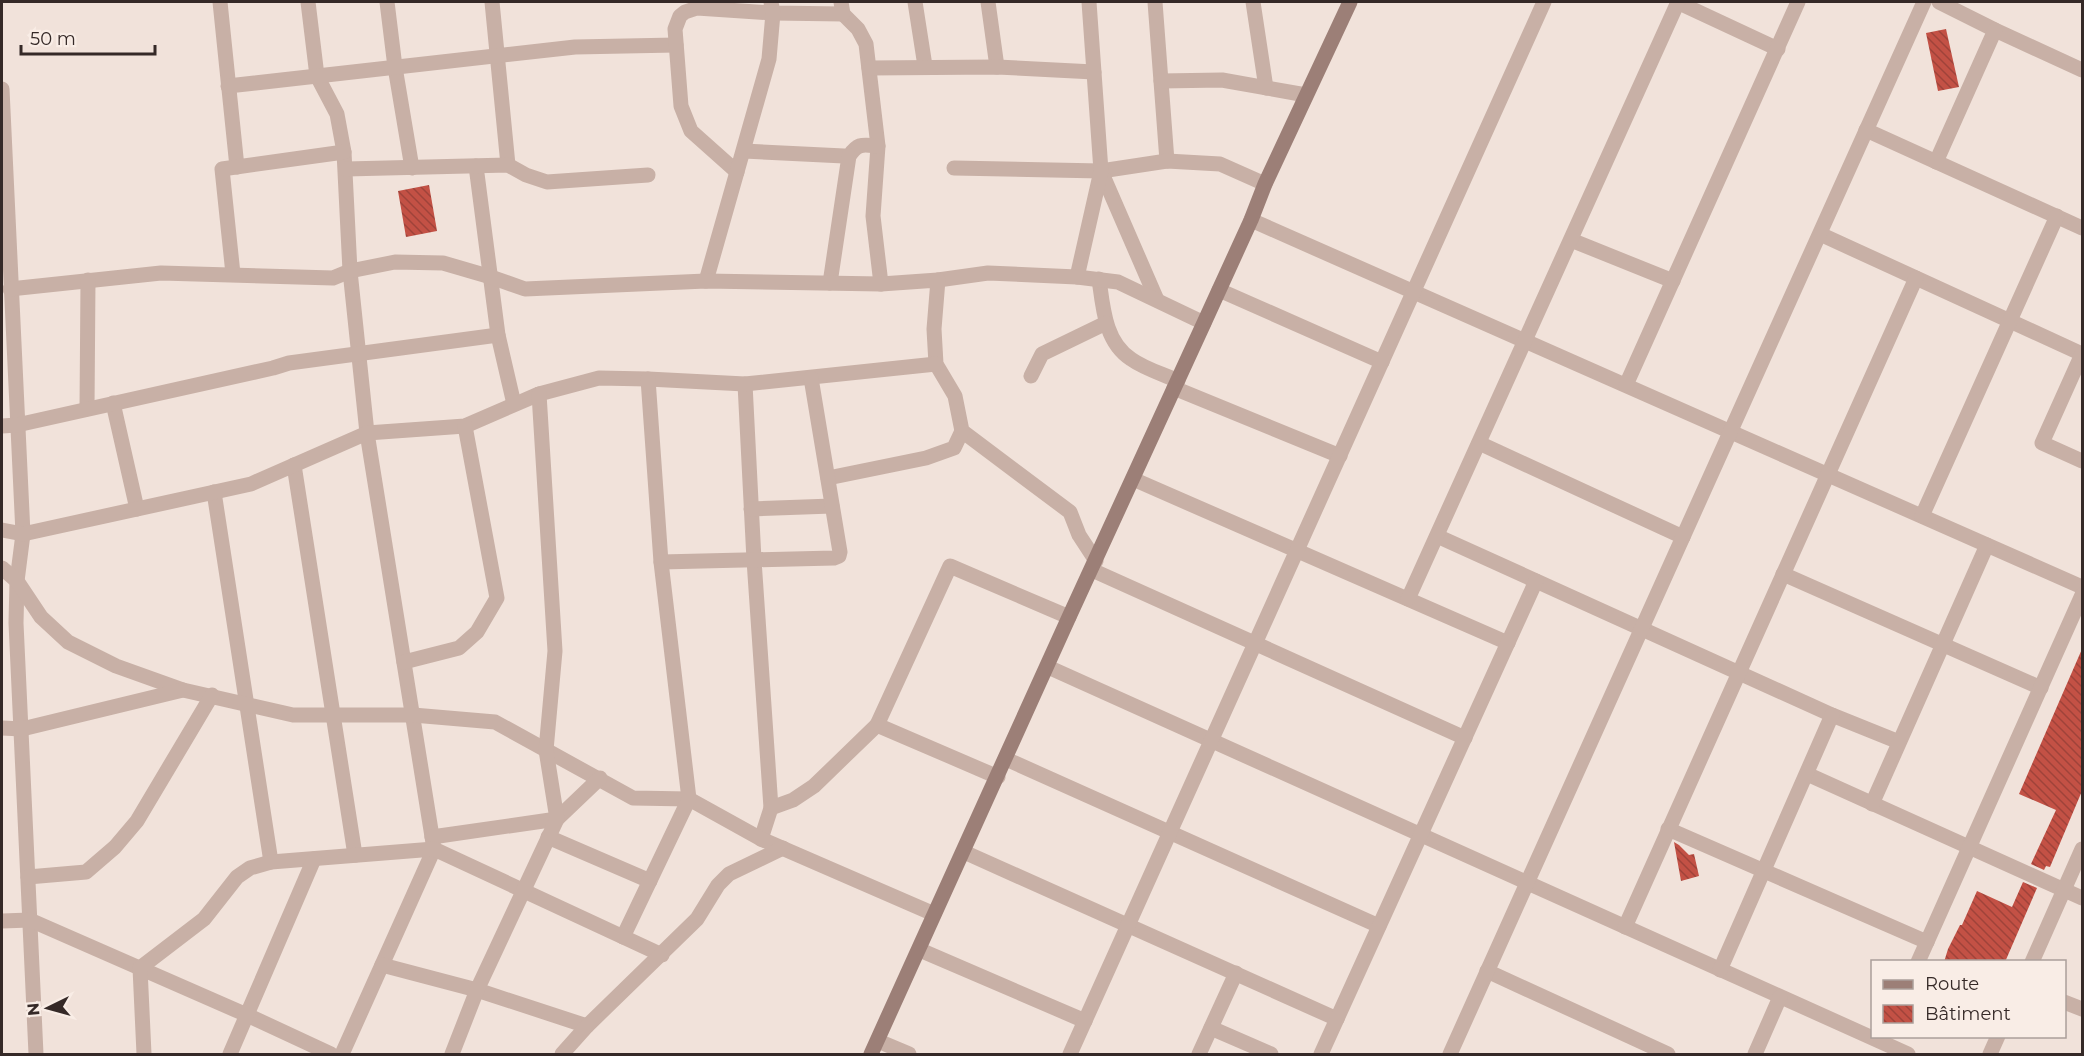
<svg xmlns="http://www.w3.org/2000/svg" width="2084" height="1056" font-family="Montserrat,sans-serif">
	<defs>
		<pattern id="building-back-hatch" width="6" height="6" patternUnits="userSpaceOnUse" patternTransform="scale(1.5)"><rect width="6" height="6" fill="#c35145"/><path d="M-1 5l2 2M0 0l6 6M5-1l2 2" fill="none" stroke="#9f433a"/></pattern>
	</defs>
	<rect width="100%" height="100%" fill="#f1e2da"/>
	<!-- building -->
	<g fill="url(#building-back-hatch)">
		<path d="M1946 29 1959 87 1938 91 1926 33Z"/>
		<path d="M429 185 437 231 406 237 398 191Z"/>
		<path d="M2082 649V791L2050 867 2046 866 2044 870 2031 864 2056 810 2019 794Z"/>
		<path d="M1674 842 1679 845 1689 855 1694 854 1699 876 1681 881Z"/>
		<path d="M2023 882 2037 888 2005 962H1944L1948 949 1960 925H1962L1977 891 2012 907Z"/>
	</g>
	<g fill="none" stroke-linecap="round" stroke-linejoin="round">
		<!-- street -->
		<g stroke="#c8b0a6" stroke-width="15">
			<path d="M220 2 237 167"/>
			<path d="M308 2 317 76 337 114 344 152 350 271 367 433 434 849 342 1054"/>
			<path d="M387 2 395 67 412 168"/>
			<path d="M492 2 508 165"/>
			<path d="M841 2 843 14 858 29 866 44 878 146 873 216 881 284"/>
			<path d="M915 2 925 66"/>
			<path d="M988 2 997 67"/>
			<path d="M1155 2 1167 161"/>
			<path d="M1253 2 1266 88"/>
			<path d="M1677 2 1778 49"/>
			<path d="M1939 2 1995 30 2082 70"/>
			<path d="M869 68 997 67 1094 72"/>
			<path d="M1161 81 1222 80 1306 95"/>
			<path d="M228 86 575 47 676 45"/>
			<path d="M2 89 23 534 17 581 16 623 36 1054"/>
			<path d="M1866 130 2082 228"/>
			<path d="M744 151 844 156H849C859 142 863 145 878 146"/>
			<path d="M1936 162 1995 30"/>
			<path d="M476 166 498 335 514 404"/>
			<path d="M954 168 1101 171 1167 161 1220 164 1265 184"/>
			<path d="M346 169 508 165 526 175 547 182 648 175"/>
			<path d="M1101 171 1157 300"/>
			<path d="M737 172 691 131 681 106 675 29 680 16 685 12 697 8 773 13 843 14"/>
			<path d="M1251 220 2082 587"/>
			<path d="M1820 234 2082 354"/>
			<path d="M1571 240 1673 281"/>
			<path d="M233 274 222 169 344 152"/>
			<path d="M1077 277 1101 171 1089 2"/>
			<path d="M1099 279C1103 308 1105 342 1131 359 1145 369 1163 374 1178 381"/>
			<path d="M938 280 988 273 1077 277 1118 282 1204 323"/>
			<path d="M706 281 769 59 773 13 771 2"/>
			<path d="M830 283 849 156"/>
			<path d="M10 289 161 273 333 278 350 271 395 262 443 263 491 277 525 289 706 281 881 284 938 280 934 329 936 364 955 396 962 431 1070 512 1079 535 1096 561"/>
			<path d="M1219 290 1382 362"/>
			<path d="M2082 354 2042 443 2082 461"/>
			<path d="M1031 376 1042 354 1106 323"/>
			<path d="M745 384 754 560 771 808 761 839"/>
			<path d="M1626 385 1798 2"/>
			<path d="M1174 388 1340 456"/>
			<path d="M113 403 137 509"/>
			<path d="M87 409 88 280"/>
			<path d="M2 426 17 425 273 368 289 363 498 335"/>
			<path d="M1479 443 1683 537"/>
			<path d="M294 465 355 855"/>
			<path d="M828 478 926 458 954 448 962 431"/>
			<path d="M1133 479 1508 643"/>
			<path d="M214 492 271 862"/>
			<path d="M751 509 832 506"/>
			<path d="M1922 516 2057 216"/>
			<path d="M2 530 23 534 251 484 367 433 465 426 539 394 599 378 648 379 745 384 936 364"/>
			<path d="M1437 536 1832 715 1899 742"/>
			<path d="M661 562 834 558 839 556 840 552 811 378"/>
			<path d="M2 568 17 581 41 617 68 642 116 666 183 690"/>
			<path d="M1092 570 1465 738"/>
			<path d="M1783 574 2041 688"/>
			<path d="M1408 599 1678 2"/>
			<path d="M404 662 459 648 477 632 497 598 465 426"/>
			<path d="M1048 667 1908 1054"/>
			<path d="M877 725 950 566 1069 617"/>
			<path d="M2 728 22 729 183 690 293 715H413L495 722 633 798 689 799 761 839 934 914"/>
			<path d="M1006 759 1379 926"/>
			<path d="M1807 774 2082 898"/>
			<path d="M1872 804 1987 545"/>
			<path d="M771 808 793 800 814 786 877 725 998 777"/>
			<path d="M1668 829 1927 942"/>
			<path d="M432 837 557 819 600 778"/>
			<path d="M548 837 650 881"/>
			<path d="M964 852 1337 1019"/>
			<path d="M28 877 86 872 115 847 137 821 212 695"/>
			<path d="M2 921 30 920 247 1015 331 1054"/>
			<path d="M1625 927 1916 278"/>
			<path d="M623 937 689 799 661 562 648 379"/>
			<path d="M920 950 1085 1021"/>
			<path d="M1918 962 2082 595"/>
			<path d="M2032 962 2082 849"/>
			<path d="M382 965 477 990 587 1026"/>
			<path d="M1720 970 1832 715"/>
			<path d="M1487 971 1668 1054"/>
			<path d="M2064 1002 2082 1009"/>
			<path d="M1211 1028 1271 1054"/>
			<path d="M878 1041 909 1054"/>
			<path d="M144 1054 140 968 204 919 237 877 250 868 271 862 434 849 662 955"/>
			<path d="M230 1054 314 859"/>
			<path d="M452 1054 477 990 557 819 546 750 555 651 539 394"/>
			<path d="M562 1054 587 1026 697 919 718 885 729 874 783 848"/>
			<path d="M1070 1054 1544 2"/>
			<path d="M1199 1054 1236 973"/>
			<path d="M1321 1054 1536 581"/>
			<path d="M1450 1054 1924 2"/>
			<path d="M1755 1054 1780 997"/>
			<path d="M1990 1054 1998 1036"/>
		</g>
		<!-- secondary -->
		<path stroke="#9c7f77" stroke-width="15" d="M871 1054 1069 617 1204 323 1251 220 1265 184 1350 2"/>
	</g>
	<!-- border -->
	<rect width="2084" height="1056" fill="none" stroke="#352927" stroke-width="6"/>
	<!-- legend -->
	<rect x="1871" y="960" width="195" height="78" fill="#f9ede6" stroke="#ab9f9a" stroke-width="1.5"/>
	<rect x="1883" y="980" width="30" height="9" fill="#9c7f77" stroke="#ab9f9a" stroke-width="1.5"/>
	<text x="1925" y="990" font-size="18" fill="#352927">Route</text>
	<rect x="1883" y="1005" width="30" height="18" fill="url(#building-back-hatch)" stroke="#ab9f9a" stroke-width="1.5"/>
	<text x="1925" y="1020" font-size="18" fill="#352927">Bâtiment</text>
	<!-- north arrow -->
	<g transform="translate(48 1008) rotate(265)" stroke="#f9ede6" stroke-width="4.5" paint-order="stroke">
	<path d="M0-4.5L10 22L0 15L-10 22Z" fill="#352927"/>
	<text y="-9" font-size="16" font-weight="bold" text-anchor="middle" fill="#352927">N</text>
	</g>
	<!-- scale -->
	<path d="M21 45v9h134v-9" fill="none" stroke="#352927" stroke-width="3"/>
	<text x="30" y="45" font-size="18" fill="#352927" stroke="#f9ede6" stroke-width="4.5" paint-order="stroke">50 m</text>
</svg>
